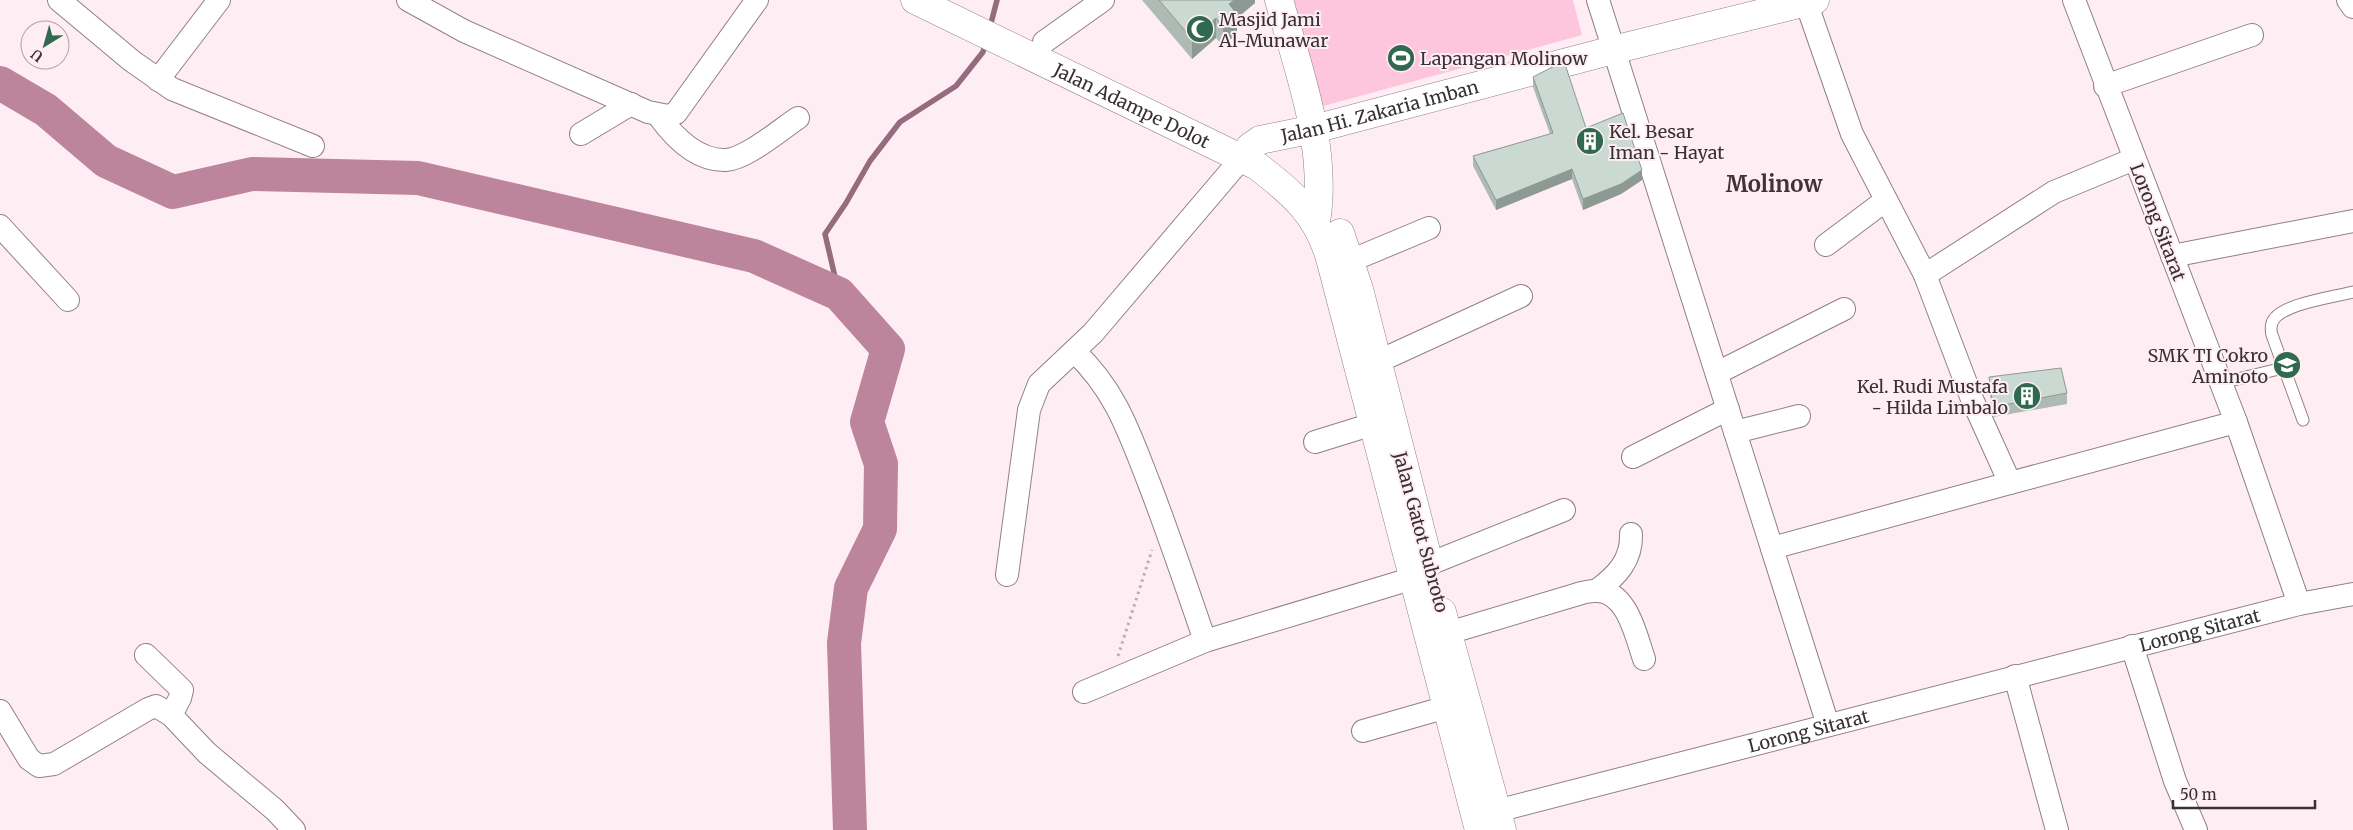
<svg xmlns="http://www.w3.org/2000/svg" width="2353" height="830" font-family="Merriweather,serif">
	<rect width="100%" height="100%" fill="#ffedf4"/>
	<!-- green -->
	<path fill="#fec6dd" d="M1290 0H1573L1582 35 1320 107Z"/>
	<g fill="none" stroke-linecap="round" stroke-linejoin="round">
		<!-- stream -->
		<g stroke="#946c7d" stroke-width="5.5">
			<path d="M990 27 997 0"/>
			<path d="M839 294 825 234 846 203 870 161 900 122 956 86 983 52 985 43"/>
		</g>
		<!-- river -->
		<path stroke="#bc859c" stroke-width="34" d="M0 83 46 110 106 161 173 192 252 174 418 178 754 256 839 294 888 349 867 422 881 464 880 529 851 588 844 643 850 830"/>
		<defs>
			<g id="service">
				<path d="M2221 383 2283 368"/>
				<path d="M2303 420 2272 335C2271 332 2271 326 2272 323 2278 304 2334 297 2353 292"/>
			</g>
			<g id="minor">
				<path d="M59 0 132 61 172 89 313 146"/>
				<path d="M408 0 464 31 648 112 668 116 676 113 757 0"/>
				<path d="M1598 0 1828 725"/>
				<path d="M2348 0 2353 7"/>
				<path d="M1044 42 1103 0"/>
				<path d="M158 80 219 0"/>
				<path d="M2105 86 2252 35"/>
				<path d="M658 115C673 136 697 161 726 160 746 159 781 129 798 118"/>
				<path d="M581 134 631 104"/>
				<path d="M0 226 68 300"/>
				<path d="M1826 245 1886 200"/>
				<path d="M2172 256 2353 221"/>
				<path d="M1350 261 1429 228"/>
				<path d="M1925 275 2054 192 2134 159"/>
				<path d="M1075 352C1116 391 1129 432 1149 483 1169 535 1187 588 1205 641"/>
				<path d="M1377 362 1521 296"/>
				<path d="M1717 373 1844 309"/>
				<path d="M1735 432 1799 416"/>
				<path d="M1315 442 1373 424"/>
				<path d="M1633 457 1728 409"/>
				<path d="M2010 483 2236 422"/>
				<path d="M1772 548 2010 483 1972 399 1925 275 1852 134 1806 2"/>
				<path d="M1429 564 1564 510"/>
				<path d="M1007 575 1029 410 1039 384 1093 333 1242 158"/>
				<path d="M1596 591C1617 576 1632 560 1631 534"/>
				<path d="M2299 604 2353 594"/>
				<path d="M1448 633 1575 595C1581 593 1588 591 1595 591 1627 589 1636 636 1644 659"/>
				<path d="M2132 646 2175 781 2196 830"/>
				<path d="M146 655 182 690 180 698 171 715"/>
				<path d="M2015 676 2057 830"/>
				<path d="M1084 692 1205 641 1414 578"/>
				<path d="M0 711 29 759 39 766 54 764 148 709 156 706 171 715 207 753 275 810 294 830"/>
				<path d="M1363 731 1447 707"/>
				<path id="s1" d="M1481 815 2299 604 2236 422 2074 0"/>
			</g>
			<path id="tertiary" d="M1279 0C1299 72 1328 147 1316 222"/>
			<g id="secondary">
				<path id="s2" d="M1242 158 1250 147 1260 140 1314 129 1613 50 1815 0"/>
			</g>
			<g id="trunk">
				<path id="s3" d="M915 0 1257 166C1294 194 1319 216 1331 262L1479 830"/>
				<path d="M1340 233 1359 289 1429 563"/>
				<path d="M1442 612 1502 830"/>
			</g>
		</defs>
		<!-- service casing -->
		<use href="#service" stroke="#908086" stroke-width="13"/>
		<!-- minor casing -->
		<use href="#minor" stroke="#908086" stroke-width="24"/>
		<!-- tertiary casing -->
		<use href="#tertiary" stroke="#908086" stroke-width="29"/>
		<!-- secondary casing -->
		<use href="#secondary" stroke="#908086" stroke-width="29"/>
		<!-- trunk casing -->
		<use href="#trunk" stroke="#908086" stroke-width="29"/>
		<!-- path -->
		<path stroke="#bcadb3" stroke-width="3" stroke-dasharray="2.5 4" stroke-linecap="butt" d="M1118 656 1152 550"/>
		<!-- service -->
		<use href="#service" stroke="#fff" stroke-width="11"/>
		<!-- minor -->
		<use href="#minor" stroke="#fff" stroke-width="22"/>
		<!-- tertiary -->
		<use href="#tertiary" stroke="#fff" stroke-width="28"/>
		<!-- secondary -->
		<use href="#secondary" stroke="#fff" stroke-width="28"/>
		<!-- trunk -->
		<use href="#trunk" stroke="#fff" stroke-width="28"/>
	</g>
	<!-- wall -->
	<g fill="#aebbb5">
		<path d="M1142 0H1255V3L1237 18V34L1223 46 1216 38 1192 59Z"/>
		<path d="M1533 77 1586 128 1642 180 1621 194 1583 210 1572 179 1496 210 1473 166V156L1550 134 1533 87Z"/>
		<path d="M1989 377 2067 393V404L1993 417 1989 388Z"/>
	</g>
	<!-- shaded-wall -->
	<g fill="#8d9993">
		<path d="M1234 0H1255V3L1237 18V34L1223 46V26L1229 4Z"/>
		<path d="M1216 18V38L1192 59V39Z"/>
		<path d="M1572 169V179L1496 210V200Z"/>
		<path d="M1642 170V180L1621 194 1583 210V199Z"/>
	</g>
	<!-- building -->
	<g fill="#cadad2" stroke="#8d9993">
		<path d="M1159 0H1234L1229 4 1237 14 1223 26 1216 18 1192 39Z"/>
		<path d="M1564 61 1586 128 1623 113 1642 170 1621 184 1583 199 1572 169 1496 200 1473 156 1553 133 1533 77Z"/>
		<path d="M2061 368 2067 393 1993 407 1989 377Z"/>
	</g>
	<!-- icons -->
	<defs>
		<symbol id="mosque-disc" viewBox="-11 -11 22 22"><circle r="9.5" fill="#306850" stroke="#ffedf4"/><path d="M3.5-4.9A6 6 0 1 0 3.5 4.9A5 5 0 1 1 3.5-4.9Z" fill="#fff"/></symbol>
		<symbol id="stadium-disc" viewBox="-11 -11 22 22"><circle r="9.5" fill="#306850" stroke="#ffedf4"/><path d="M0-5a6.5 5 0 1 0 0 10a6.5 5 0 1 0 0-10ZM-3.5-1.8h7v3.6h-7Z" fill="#fff"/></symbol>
		<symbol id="building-disc" viewBox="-11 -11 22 22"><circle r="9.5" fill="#306850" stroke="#ffedf4"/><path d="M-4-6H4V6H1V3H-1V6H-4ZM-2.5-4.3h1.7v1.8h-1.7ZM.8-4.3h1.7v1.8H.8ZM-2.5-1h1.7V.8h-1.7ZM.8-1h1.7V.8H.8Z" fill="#fff"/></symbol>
		<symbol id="school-disc" viewBox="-11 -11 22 22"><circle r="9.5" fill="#306850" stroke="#ffedf4"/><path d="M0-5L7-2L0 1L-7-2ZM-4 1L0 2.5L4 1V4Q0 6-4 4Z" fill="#fff"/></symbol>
	</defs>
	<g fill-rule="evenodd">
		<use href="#mosque-disc" x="1184" y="13" width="32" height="32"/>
		<use href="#stadium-disc" x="1385" y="42" width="32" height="32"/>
		<use href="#building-disc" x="1574" y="125" width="32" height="32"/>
		<use href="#school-disc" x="2271" y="349" width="32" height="32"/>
		<use href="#building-disc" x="2011" y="380" width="32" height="32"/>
	</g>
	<g text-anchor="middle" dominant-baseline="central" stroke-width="4" stroke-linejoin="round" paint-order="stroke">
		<!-- poi labels -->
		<g font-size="18" fill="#383134" stroke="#ffedf4" text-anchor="start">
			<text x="1219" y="19">Masjid Jami<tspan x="1219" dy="21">Al-Munawar</tspan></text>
			<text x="1420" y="58">Lapangan Molinow</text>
			<text x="1609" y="131">Kel. Besar<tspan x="1609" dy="21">Iman - Hayat</tspan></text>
			<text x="2268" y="355" text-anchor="end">SMK TI Cokro<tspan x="2268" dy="21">Aminoto</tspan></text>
			<text x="2008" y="386" text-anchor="end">Kel. Rudi Mustafa<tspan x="2008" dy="21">- Hilda Limbalo</tspan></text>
		</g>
		<!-- street labels -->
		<g font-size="18" fill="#383134" stroke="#ffedf4">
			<text stroke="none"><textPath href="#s3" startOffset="241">Jalan Adampe Dolot</textPath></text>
			<text stroke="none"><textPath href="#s2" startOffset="149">Jalan Hi. Zakaria Imban</textPath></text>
			<text transform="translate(2158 222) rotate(69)">Lorong Sitarat</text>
			<text transform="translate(1421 532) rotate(75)">Jalan Gatot Subroto</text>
			<text stroke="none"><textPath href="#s1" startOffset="742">Lorong Sitarat</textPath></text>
			<text stroke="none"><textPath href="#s1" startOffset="338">Lorong Sitarat</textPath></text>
		</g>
		<!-- district labels -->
		<g font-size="22" font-weight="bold" fill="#403238" stroke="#ffedf4">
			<text x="1774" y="184">Molinow</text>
		</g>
	</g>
	<!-- north arrow -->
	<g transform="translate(45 45) rotate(217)"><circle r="24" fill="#ffedf4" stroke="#afa2a7"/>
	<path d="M0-4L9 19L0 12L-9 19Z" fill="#306850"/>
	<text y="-8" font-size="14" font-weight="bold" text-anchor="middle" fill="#383134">U</text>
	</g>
	<!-- scale -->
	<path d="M2173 800v8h142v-8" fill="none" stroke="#383134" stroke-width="2.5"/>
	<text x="2180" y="800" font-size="15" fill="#383134" stroke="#ffedf4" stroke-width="4" paint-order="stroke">50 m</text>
</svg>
